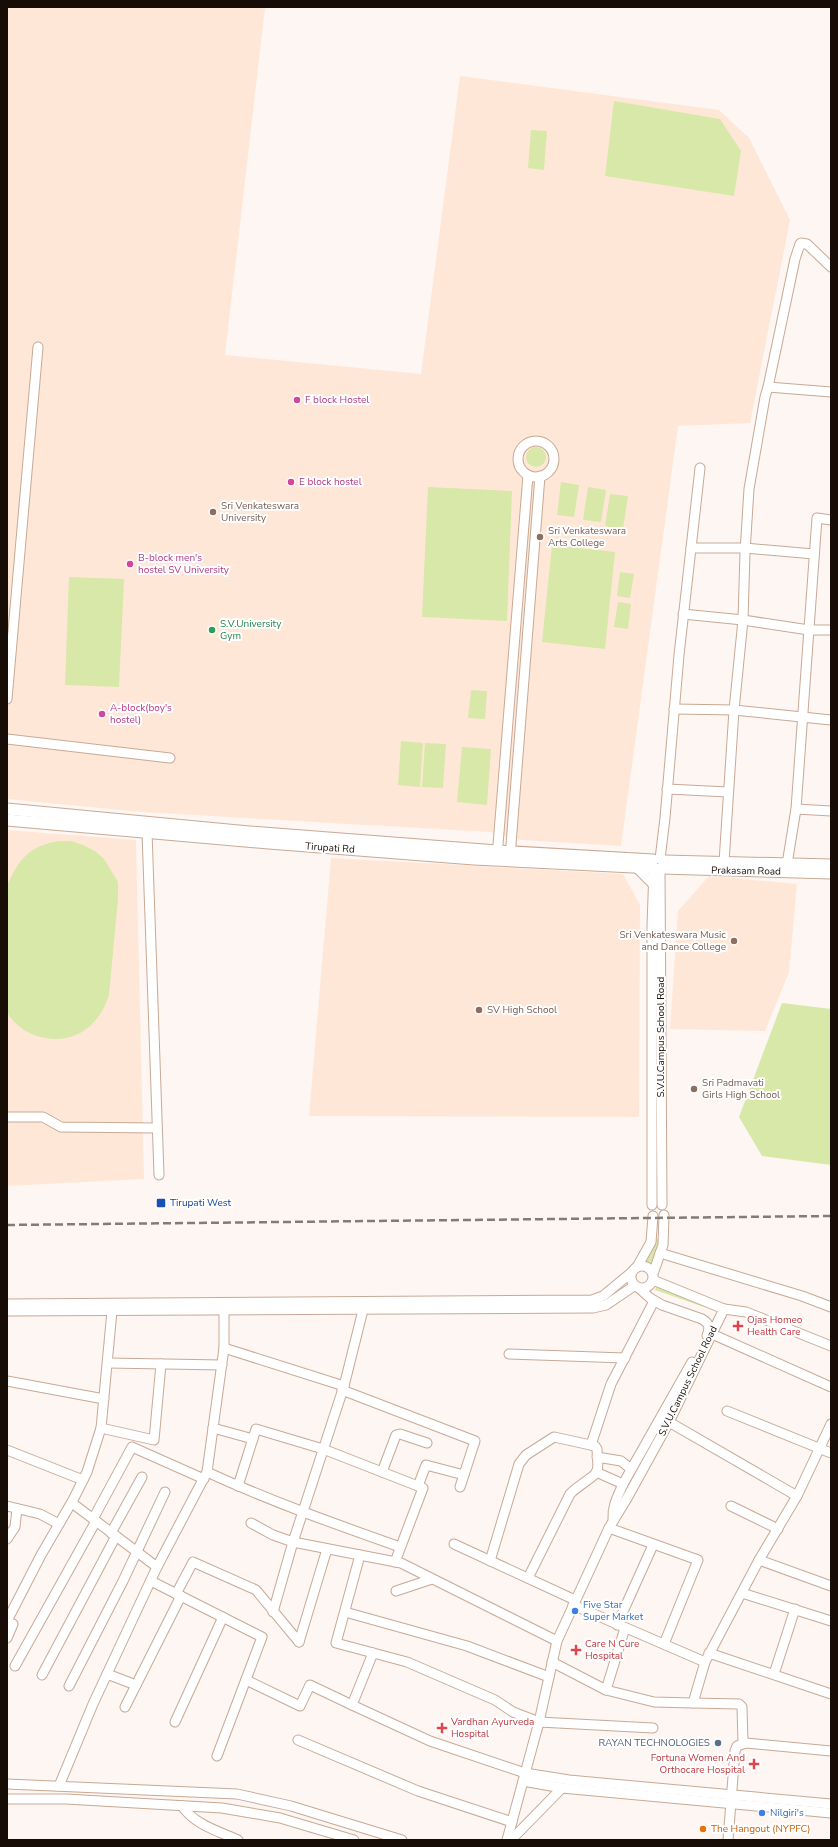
<svg xmlns="http://www.w3.org/2000/svg" width="838" height="1847" font-family="'Nunito Sans',sans-serif">
	<rect width="100%" height="100%" fill="#fdf6f2"/>
	<!-- built -->
	<g fill="#ffe7d7">
		<path d="M7 7H265L225 355 421 374 460 76 719 110 749 138 790 220 750 423 678 426 621 846 521 840 490 832 142 812 7 799Z"/>
		<path d="M7 830 136 840 144 1179 7 1186Z"/>
		<path d="M331 858 623 874 640 905 639 1117 309 1116Z"/>
		<path d="M709 876 797 884 789 972 765 1031 670 1029 678 911Z"/>
	</g>
	<!-- green -->
	<g fill="#d7e8a9">
		<path d="M614 101 720 119 741 151 734 196 605 176Z"/>
		<path d="M531 130 547 131 544 170 528 168Z"/>
		<circle cx="536" cy="457" r="10"/>
		<path d="M561 482 579 485 574 517 557 515Z"/>
		<path d="M428 487 512 491 507 621 422 617Z"/>
		<path d="M588 487 606 490 601 522 583 520Z"/>
		<path d="M610 494 628 496 623 529 605 526Z"/>
		<path d="M552 545 615 552 605 649 542 642Z"/>
		<path d="M620 572 634 574 630 598 617 596Z"/>
		<path d="M69 577 124 579 119 687 65 685Z"/>
		<path d="M618 602 631 604 628 629 614 627Z"/>
		<path d="M471 690 487 691 485 719 468 718Z"/>
		<path d="M401 741 423 743 420 787 398 785Z"/>
		<path d="M425 743 446 744 443 788 422 787Z"/>
		<path d="M462 747 491 749 487 805 457 802Z"/>
		<path d="M58 841H71L83 845 95 851 104 859 118 882V899L109 995C105 1007 100 1017 90 1026 66 1048 23 1041 7 1012V886C19 859 28 847 58 841Z"/>
		<path d="M782 1003 831 1009V1165L762 1156 739 1117Z"/>
		<path d="M657 1238 659 1239 653 1265 646 1262Z"/>
		<path d="M657 1285 705 1303 704 1307 655 1290Z"/>
	</g>
	<g fill="none" stroke-linecap="round" stroke-linejoin="round">
		<defs>
			<g id="minor">
				<path d="M831 267 807 244 801 243 800 244 795 259 768 387 831 392"/>
				<circle cx="536" cy="459" r="18"/>
				<path d="M691 548H745L814 554"/>
				<path d="M683 614 743 620 809 630H831"/>
				<path d="M7 699 38 347"/>
				<path d="M674 709 734 710 831 720"/>
				<path d="M7 739 170 758"/>
				<path d="M667 789 728 792"/>
				<path d="M796 809 831 811"/>
				<path d="M147 832 159 1175"/>
				<path d="M497 857 528 475"/>
				<path d="M510 857 540 476"/>
				<path d="M660 859 665 818 679 655 700 468"/>
				<path d="M724 862 734 710 743 620 745 552 749 489 765 397 768 387"/>
				<path d="M787 864 796 809 817 518 831 520"/>
				<path d="M637 868 653 884"/>
				<path d="M660 869 662 1205"/>
				<path d="M7 1117H43L61 1127 157 1128"/>
				<path d="M652 1205V926L654 869"/>
				<path d="M660 1253 802 1296 831 1307"/>
				<circle cx="642" cy="1277" r="11"/>
				<path d="M637 1267 651 1242 653 1216"/>
				<path d="M653 1274 663 1245 664 1215"/>
				<path d="M640 1289 650 1298 662 1305 702 1319C710 1324 710 1327 707 1336"/>
				<path d="M7 1304 592 1300 603 1296 632 1272"/>
				<path d="M724 1309 746 1312 831 1346"/>
				<path d="M224 1310V1348"/>
				<path d="M363 1310 344 1386 293 1542 401 1563 557 1641"/>
				<path d="M7 1311 593 1308 606 1305 634 1286"/>
				<path d="M712 1334 831 1387"/>
				<path d="M509 1354 625 1358"/>
				<path d="M108 1363 222 1365"/>
				<path d="M7 1381 104 1399"/>
				<path d="M344 1386 224 1348 207 1472C270 1501 335 1524 400 1547"/>
				<path d="M342 1390 475 1441 460 1487"/>
				<path d="M727 1411 831 1453"/>
				<path d="M669 1422 797 1496"/>
				<path d="M101 1428 154 1440 161 1364"/>
				<path d="M213 1428 253 1439"/>
				<path d="M591 1445 611 1384 654 1301"/>
				<path d="M7 1450 83 1480"/>
				<path d="M597 1457 621 1461 631 1469"/>
				<path d="M382 1472 396 1435 400 1434 427 1443"/>
				<path d="M596 1472 623 1484"/>
				<path d="M238 1486 256 1429 323 1449 423 1488 395 1562"/>
				<path d="M418 1486 426 1465 464 1475"/>
				<path d="M72 1503 157 1567 207 1472"/>
				<path d="M7 1506 40 1514 59 1524"/>
				<path d="M731 1506 778 1529"/>
				<path d="M93 1519 132 1447 204 1479"/>
				<path d="M613 1519C612 1506 618 1496 623 1484L692 1362"/>
				<path d="M251 1523 273 1535 293 1542 273 1612"/>
				<path d="M609 1528 698 1560 664 1644"/>
				<path d="M111 1533 142 1477"/>
				<path d="M7 1539 15 1527 17 1509"/>
				<path d="M454 1544 575 1600"/>
				<path d="M360 1555 336 1643 407 1662 495 1700 513 1712 539 1722 653 1728"/>
				<path d="M759 1560 831 1586"/>
				<path d="M490 1561 519 1464 526 1455 554 1437 595 1446 597 1449C597 1456 599 1466 597 1472 595 1476 575 1488 570 1494L528 1578"/>
				<path d="M151 1581 262 1637 217 1756"/>
				<path d="M396 1591 432 1579"/>
				<path d="M742 1593 831 1621"/>
				<path d="M176 1594 193 1562 256 1590 299 1642"/>
				<path d="M573 1605 705 1662 759 1560 797 1496 831 1424"/>
				<path d="M345 1612 467 1646 549 1677"/>
				<path d="M7 1621 41 1555 73 1500 87 1472 101 1428 112 1311"/>
				<path d="M7 1622 13 1624 7 1638"/>
				<path d="M617 1625 653 1545"/>
				<path d="M299 1642 327 1549"/>
				<path d="M373 1653 352 1705 430 1741 525 1773 569 1780 831 1804"/>
				<path d="M709 1653 831 1694"/>
				<path d="M552 1662 606 1690 654 1702 693 1703 705 1662"/>
				<path d="M15 1666 96 1521"/>
				<path d="M107 1674 136 1685"/>
				<path d="M774 1674 795 1609"/>
				<path d="M42 1675 116 1536"/>
				<path d="M246 1680 300 1706 310 1685 352 1705"/>
				<path d="M69 1686 123 1581 165 1492"/>
				<path d="M606 1690 625 1628"/>
				<path d="M693 1703 739 1704 742 1707 743 1743"/>
				<path d="M125 1707 181 1596"/>
				<path d="M175 1722 223 1617"/>
				<path d="M298 1740 418 1791 512 1822"/>
				<path d="M523 1781 562 1788 831 1813"/>
				<path d="M7 1784 237 1794 291 1806 402 1840"/>
				<path d="M59 1786 93 1704 157 1567"/>
				<path d="M7 1799H66L222 1808 280 1818 354 1840"/>
				<path d="M182 1806C195 1825 218 1831 238 1840"/>
				<path d="M507 1840 539 1722 557 1641 609 1528 626 1500 669 1422 724 1309 653 1280"/>
				<path d="M511 1840 562 1788"/>
				<path d="M728 1840 735 1751 737 1746 746 1743 831 1751"/>
			</g>
			<g id="major">
				<path d="M7 809 249 832 497 851 653 860"/>
				<path d="M7 820 269 843 474 859 653 868"/>
				<path d="M664 861 831 865"/>
				<path d="M661 868 831 873"/>
			</g>
		</defs>
		<!-- minor casing -->
		<use href="#minor" stroke="#c8a995" stroke-width="11"/>
		<!-- major casing -->
		<use href="#major" stroke="#c8a995" stroke-width="13"/>
		<!-- minor -->
		<use href="#minor" stroke="#fff" stroke-width="9"/>
		<!-- major -->
		<use href="#major" stroke="#fff" stroke-width="11"/>
		<!-- rail -->
		<path stroke="#847b75" stroke-width="2.5" stroke-dasharray="8 4" stroke-linecap="butt" d="M7 1225 831 1216"/>
	</g>
	<!-- markers -->
	<g fill="#d1479c" stroke="#fff" stroke-width="1.5">
		<circle cx="297" cy="400" r="4"/>
		<circle cx="291" cy="482" r="4"/>
		<circle cx="130" cy="564" r="4"/>
		<circle cx="102" cy="714" r="4"/>
	</g>
	<g fill="#8d6e63" stroke="#fff" stroke-width="1.5">
		<circle cx="213" cy="512" r="4"/>
		<circle cx="540" cy="537" r="4"/>
		<circle cx="734" cy="941" r="4"/>
		<circle cx="479" cy="1010" r="4"/>
		<circle cx="694" cy="1089" r="4"/>
	</g>
	<circle fill="#2e9e5b" stroke="#fff" stroke-width="1.5" cx="212" cy="630" r="4"/>
	<rect fill="#1a4fb4" stroke="#fff" stroke-width="1.5" x="156" y="1198" width="10" height="10" rx="2"/>
	<g fill="#e0444e" stroke="#fff" stroke-width="1.5">
		<path d="M736 1320h4v4h4v4h-4v4h-4v-4h-4v-4h4z"/>
		<path d="M574 1644h4v4h4v4h-4v4h-4v-4h-4v-4h4z"/>
		<path d="M440 1722h4v4h4v4h-4v4h-4v-4h-4v-4h4z"/>
		<path d="M752 1758h4v4h4v4h-4v4h-4v-4h-4v-4h4z"/>
	</g>
	<g fill="#3f7fe0" stroke="#fff" stroke-width="1.5">
		<circle cx="575" cy="1611" r="4"/>
		<circle cx="762" cy="1813" r="4"/>
	</g>
	<circle fill="#5c6f8a" stroke="#fff" stroke-width="1.5" cx="718" cy="1743" r="4"/>
	<circle fill="#e8710a" stroke="#fff" stroke-width="1.5" cx="703" cy="1829" r="4"/>
	<g text-anchor="middle" dominant-baseline="central" stroke-width="4" stroke-linejoin="round" paint-order="stroke">
		<!-- hotel labels -->
		<g font-size="10" fill="#b23c85" stroke="#fff" text-anchor="start">
			<text x="305" y="400">F block Hostel</text>
			<text x="299" y="482">E block hostel</text>
			<text x="138" y="558">B-block men's<tspan x="138" dy="12">hostel SV University</tspan></text>
			<text x="110" y="708">A-block(boy's<tspan x="110" dy="12">hostel)</tspan></text>
		</g>
		<!-- education labels -->
		<g font-size="10" fill="#785e54" stroke="#fff" text-anchor="start">
			<text x="221" y="506">Sri Venkateswara<tspan x="221" dy="12">University</tspan></text>
			<text x="548" y="531">Sri Venkateswara<tspan x="548" dy="12">Arts College</tspan></text>
			<text x="726" y="935" text-anchor="end">Sri Venkateswara Music<tspan x="726" dy="12">and Dance College</tspan></text>
			<text x="487" y="1010">SV High School</text>
			<text x="702" y="1083">Sri Padmavati<tspan x="702" dy="12">Girls High School</tspan></text>
		</g>
		<!-- leisure labels -->
		<g font-size="10" fill="#27864d" stroke="#fff" text-anchor="start">
			<text x="220" y="624">S.V.University<tspan x="220" dy="12">Gym</tspan></text>
		</g>
		<!-- street labels -->
		<g font-size="10" fill="#170d06" stroke="#fff">
			<text transform="translate(330 848) rotate(4)">Tirupati Rd</text>
			<text transform="translate(746 871) rotate(1)">Prakasam Road</text>
			<text transform="translate(661 1037) rotate(-90)">S.V.U.Campus School Road</text>
			<text transform="translate(688 1381) rotate(-64)">S.V.U.Campus School Road</text>
		</g>
		<!-- transit labels -->
		<g font-size="10" fill="#164399" stroke="#fff" text-anchor="start">
			<text x="170" y="1203">Tirupati West</text>
		</g>
		<!-- health labels -->
		<g font-size="10" fill="#be3a42" stroke="#fff" text-anchor="start">
			<text x="747" y="1320">Ojas Homeo<tspan x="747" dy="12">Health Care</tspan></text>
			<text x="585" y="1644">Care N Cure<tspan x="585" dy="12">Hospital</tspan></text>
			<text x="451" y="1722">Vardhan Ayurveda<tspan x="451" dy="12">Hospital</tspan></text>
			<text x="745" y="1758" text-anchor="end">Fortuna Women And<tspan x="745" dy="12">Orthocare Hospital</tspan></text>
		</g>
		<!-- shop labels -->
		<g font-size="10" fill="#366cbe" stroke="#fff" text-anchor="start">
			<text x="583" y="1605">Five Star<tspan x="583" dy="12">Super Market</tspan></text>
			<text x="770" y="1813">Nilgiri's</text>
		</g>
		<!-- service labels -->
		<g font-size="10" fill="#4e5e75" stroke="#fff" text-anchor="end">
			<text x="710" y="1743">RAYAN TECHNOLOGIES</text>
		</g>
		<!-- food labels -->
		<g font-size="10" fill="#c56008" stroke="#fff" text-anchor="start">
			<text x="711" y="1829">The Hangout (NYPFC)</text>
		</g>
	</g>
	<!-- border -->
	<rect width="838" height="1847" fill="none" stroke="#170d06" stroke-width="16"/>
</svg>
